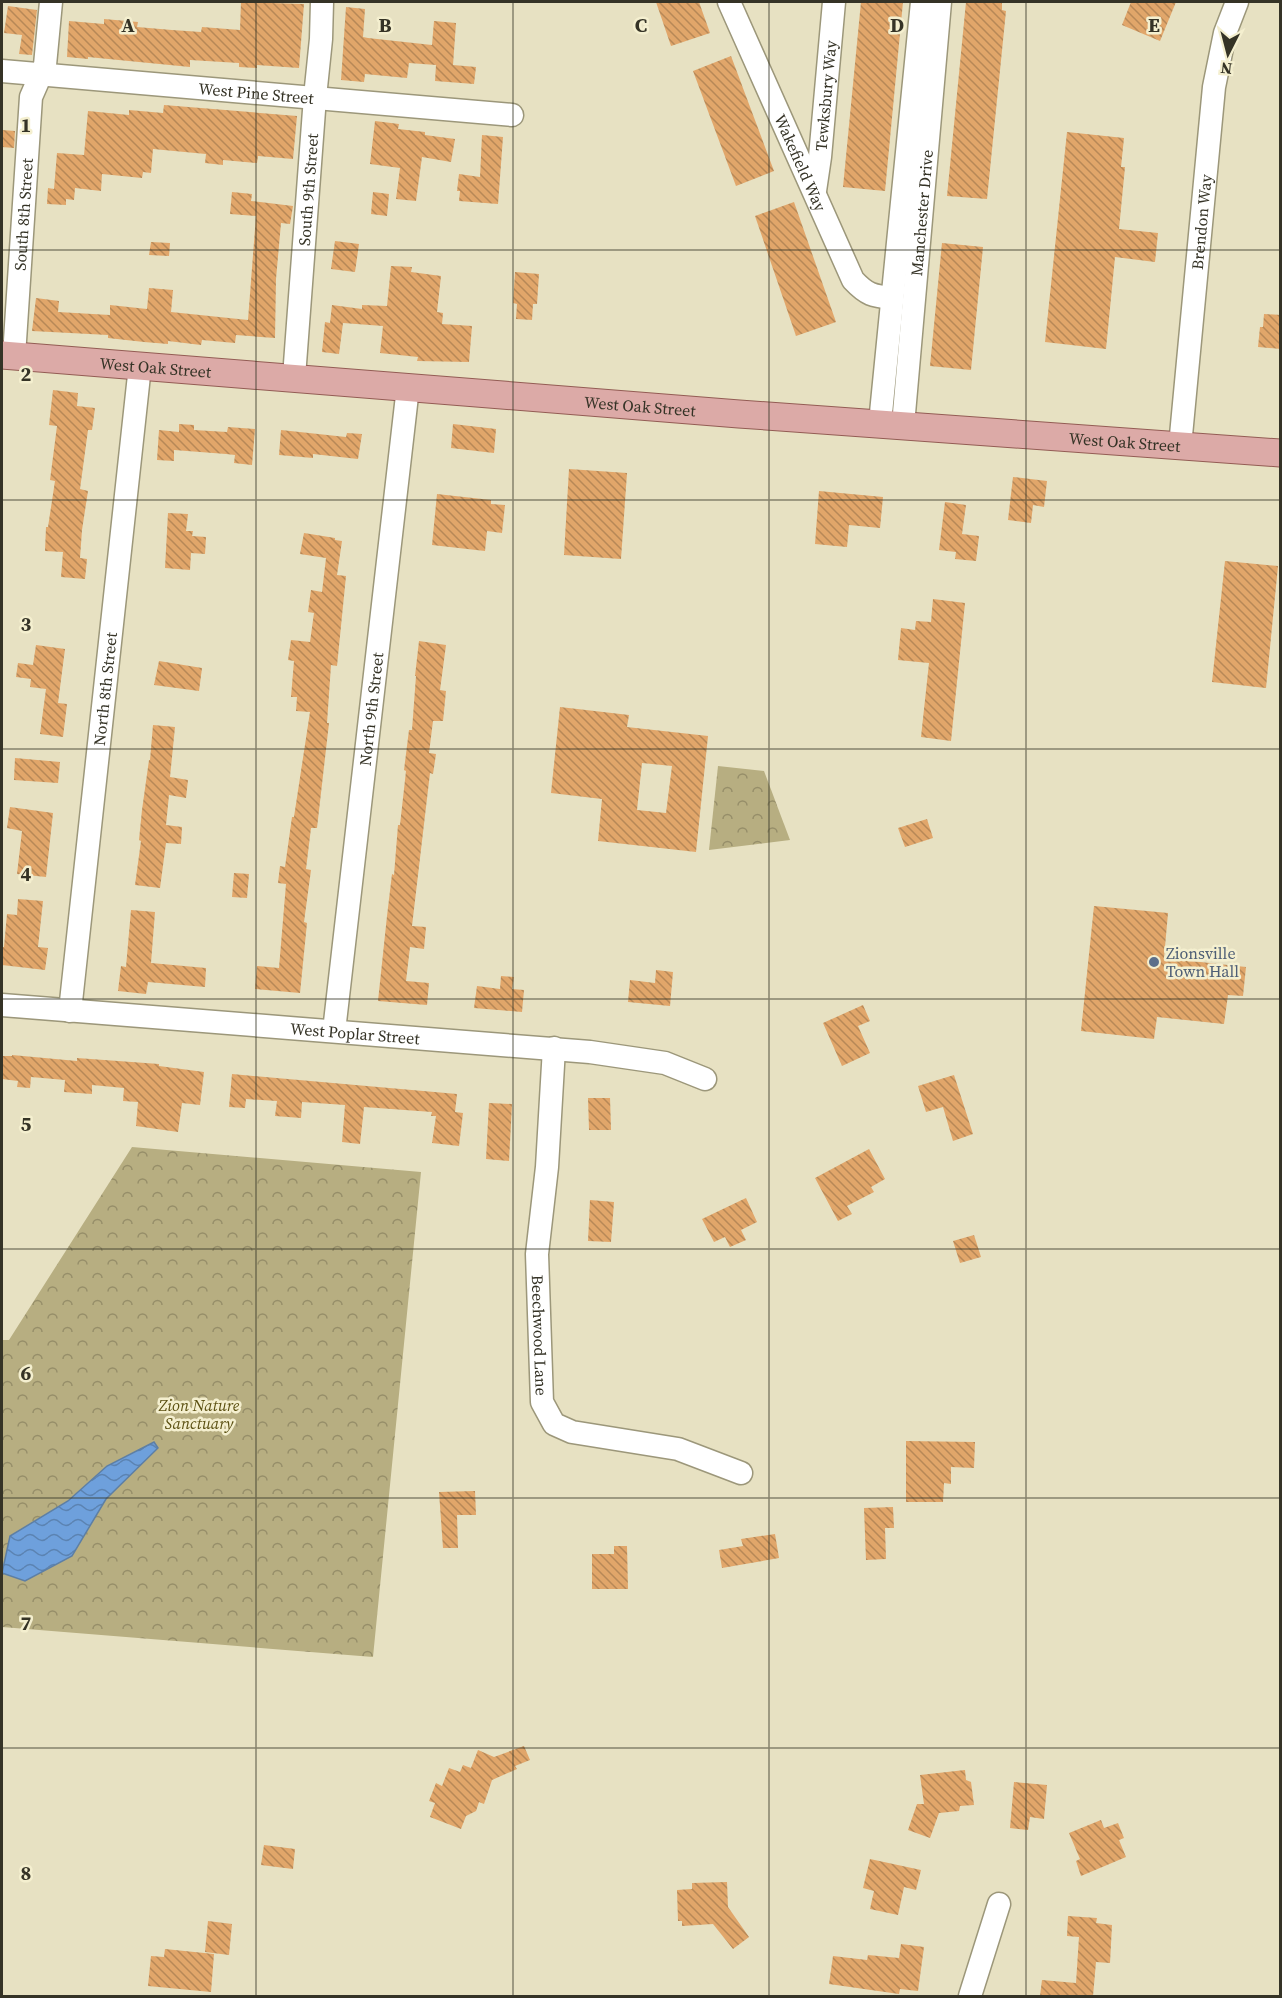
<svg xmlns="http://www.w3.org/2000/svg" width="1282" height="1998" font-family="'Source Serif 4',serif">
	<defs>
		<pattern id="park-crowns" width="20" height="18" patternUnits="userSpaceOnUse" patternTransform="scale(1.5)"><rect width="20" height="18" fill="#b7ae81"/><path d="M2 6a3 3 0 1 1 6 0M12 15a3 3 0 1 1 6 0" fill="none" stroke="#968e69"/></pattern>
		<pattern id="water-waves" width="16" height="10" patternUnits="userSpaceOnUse" patternTransform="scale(1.5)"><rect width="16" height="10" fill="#6ea0dc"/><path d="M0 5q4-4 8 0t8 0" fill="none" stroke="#5b83b2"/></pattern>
		<pattern id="building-back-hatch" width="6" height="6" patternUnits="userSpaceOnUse" patternTransform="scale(1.5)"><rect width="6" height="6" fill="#e1a66a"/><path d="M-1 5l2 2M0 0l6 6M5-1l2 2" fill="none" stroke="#b78857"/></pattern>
	</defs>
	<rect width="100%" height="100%" fill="#e7e1c2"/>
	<!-- park -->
	<g fill="url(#park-crowns)">
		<path d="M718 766 764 771 790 840 709 850Z"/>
		<path d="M132 1147 421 1172 373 1657 2 1627V1340H9Z"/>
	</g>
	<!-- water -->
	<path fill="url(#water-waves)" stroke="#5d7fa5" stroke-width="1.5" d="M154 1442 158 1448 106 1499 72 1556 25 1581 2 1573 10 1536 68 1501 107 1466Z"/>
	<!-- building -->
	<g fill="url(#building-back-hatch)" fill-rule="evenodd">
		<path d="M241 2 304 4 299 68 257 65V68L239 67V63L190 60V67L88 57V59L67 57 69 21 104 24V19L138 22 137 27 172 30 201 32 202 27 240 30Z"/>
		<path d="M656 2H699L710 33 671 46Z"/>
		<path d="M861 2H903L885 191 843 187Z"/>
		<path d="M966 2H1002V10L1006 11 987 199 947 196Z"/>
		<path d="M1131 2H1176L1160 41 1122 25Z"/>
		<path d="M8 6 37 10 32 55 19 54 22 35 4 33Z"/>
		<path d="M346 7 365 9 363 37 368 38 432 45 434 21 456 23 453 65 476 67 474 84 435 81 436 65 409 63 407 78 365 74 364 82 341 80Z"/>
		<path d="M731 56 774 171 736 186 693 71Z"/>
		<path d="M164 105 297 116 293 159 258 156 257 163 223 160V165L205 163 206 154 153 149 151 173 143 172 142 178 102 174 101 191 75 188 74 200 66 199V205L47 204 48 188 54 189 57 153 84 155 88 111 129 115V110L163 113Z"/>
		<path d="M375 121 399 124 398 129 425 132V135L455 139 451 162 422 157 416 201 396 199 400 168 370 164Z"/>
		<path d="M2 130 15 131 14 148 2 147Z"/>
		<path d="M1067 132 1124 138 1121 167H1125L1119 229 1158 233 1155 262 1115 257 1106 349 1045 342Z"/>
		<path d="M482 135 503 137 498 204 459 201 460 191H457L459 174 480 177Z"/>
		<path d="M232 192 252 194 251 201 293 206 290 224 281 223 276 279 275 338 236 335 235 343 202 340 201 345 168 341V344L144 342 108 338V335L32 331 36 298 59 301 58 312 110 315V305L147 309 149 288 173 290 171 312 248 320 256 216 230 214Z"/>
		<path d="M373 192 389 194 387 216 371 214Z"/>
		<path d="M794 202 836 322 796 336 755 216Z"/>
		<path d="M335 241 359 244 355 272 331 269Z"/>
		<path d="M151 242 170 243 169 256 149 255Z"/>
		<path d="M942 243 983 247 971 370 930 366Z"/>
		<path d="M391 266 412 267 411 272 441 276 437 312 443 313 442 324 472 326 469 362 417 361 418 357 380 353 383 326 343 323 339 354 322 352 325 322 330 323 332 305 362 309V305L387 306Z"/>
		<path d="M515 272 539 274 537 304H533L532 320 516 319 517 304 513 303Z"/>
		<path d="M1264 314 1281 315V349L1258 347 1260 327H1263Z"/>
		<path d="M53 390 78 393 77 406 95 408 92 430H88L80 489 88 491 82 530 80 558 87 559 85 579 61 577 63 552 45 551 46 527H48L55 481 50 480 57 426 49 425Z"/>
		<path d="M179 424 194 425V430L227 432 228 427 255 429 252 465 234 463 235 455 226 454 174 450V461L157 460 159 430 179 432Z"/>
		<path d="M453 424 496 429 494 453 451 448Z"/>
		<path d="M281 430 346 437 347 433 362 434 358 459 313 454V458L279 455Z"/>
		<path d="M569 469 627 473 621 559 564 555Z"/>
		<path d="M1013 477 1047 481 1044 507 1033 505 1031 523 1008 520Z"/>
		<path d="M819 491 883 497 880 528 849 525 847 547 815 544Z"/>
		<path d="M437 494 491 500V504L505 505 502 533 487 531 485 551 432 545Z"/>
		<path d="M945 502 966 505 962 534 979 536 976 561 955 559 956 552 939 550Z"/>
		<path d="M168 513 188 514 186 531H193L192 536 206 537 205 554 191 553 190 570 165 568Z"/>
		<path d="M304 533 335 538V540L342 541 337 575 346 576 337 666 331 665 327 723H329L317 828H311L306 869 311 870 304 922 307 923 300 993 255 989 257 966 279 968 286 884 278 883 280 866 285 867 292 817H294L310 712 296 711 297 697H291L294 661 288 660 291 640 310 642 314 613 308 612 311 590 322 592 326 558 300 554Z"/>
		<path d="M1225 561 1278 566 1266 688 1212 682Z"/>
		<path d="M933 599 965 603 951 741 921 737 929 663 898 660 901 628 915 630 916 621 931 622Z"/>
		<path d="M419 641 446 645 440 690 446 691 443 721H433L429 753 436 754 433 774 430 773 412 926 426 927 424 949 410 947 406 981 429 983 427 1005 378 1001 387 916 392 874 394 875 398 825H400L406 771 404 770 409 730H412L416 676H415Z"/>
		<path d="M36 645 65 649 58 703 67 704 63 737 40 734 46 689 30 687 31 679 16 677 18 663 33 665Z"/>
		<path d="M159 661 202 668 199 691 154 685Z"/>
		<path d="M560 707 629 715 627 727 708 736 696 852 598 841 602 799 551 793ZM642 763 672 766 666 813 637 810Z"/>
		<path d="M153 725 175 727 170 777 188 780 186 798 169 795 166 825 182 827 181 844 166 843 160 888 135 885 141 841 139 840 142 810 149 760H150Z"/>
		<path d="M15 758 60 762 58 783 14 780Z"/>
		<path d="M10 807 53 813 46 877 17 874 22 831 7 828Z"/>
		<path d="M927 819 933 838 905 847 898 828Z"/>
		<path d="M234 873 249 874 247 898 232 897Z"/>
		<path d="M18 899 43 901 38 947 48 948 45 970 2 965V947H4L7 914 17 915Z"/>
		<path d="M1094 906 1168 913 1164 958 1246 967 1243 996 1228 995 1224 1024 1157 1017 1154 1039 1081 1031Z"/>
		<path d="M131 910 155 912 151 963 206 968 205 987 148 982 146 994 118 991 121 966 126 967Z"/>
		<path d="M656 970 673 972 670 1006 628 1002 630 980 655 983Z"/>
		<path d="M501 976 514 977 512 989 524 990 522 1012 474 1008 477 986 500 989Z"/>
		<path d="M863 1005 870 1021 858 1026 870 1053 842 1066 823 1023Z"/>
		<path d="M12 1055 77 1061V1058L159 1064V1066L204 1072 200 1105 182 1103 178 1132 136 1126 138 1102 123 1101 124 1088 92 1085V1094L64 1092 65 1080 31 1077 30 1088 17 1087 18 1081 2 1079V1056H12Z"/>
		<path d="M232 1074 457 1094 455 1112 463 1113 459 1146 432 1143 436 1116H431L432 1112 364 1107 360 1144 342 1142 345 1105 302 1102 301 1118 275 1116 277 1101 246 1099 245 1108 229 1107Z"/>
		<path d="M954 1075 973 1134 953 1141 943 1107 926 1112 918 1086Z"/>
		<path d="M588 1098H610L611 1130H589Z"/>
		<path d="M489 1103 512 1104 509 1161 486 1159Z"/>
		<path d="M869 1149 885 1179 871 1187 874 1192 847 1206 852 1214 838 1221 815 1178Z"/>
		<path d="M746 1198 757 1222 741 1230 746 1240 730 1247 725 1237 714 1242 702 1219Z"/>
		<path d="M590 1200 614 1202 611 1242 588 1241Z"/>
		<path d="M974 1235 981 1257 960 1263 953 1241Z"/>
		<path d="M906 1441 975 1442 974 1468 951 1467V1484L944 1483 943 1502H906Z"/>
		<path d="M475 1491 476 1515H457L458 1548H443L439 1492Z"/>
		<path d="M893 1507 894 1528H885L886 1559 866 1560 864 1508Z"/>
		<path d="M775 1534 779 1558 722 1568 719 1550 743 1546 741 1539Z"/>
		<path d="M614 1546H627L628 1589H592V1554H614Z"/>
		<path d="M524 1746 530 1760 515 1766 517 1769 492 1780 484 1804 479 1802 476 1811 466 1816 461 1829 430 1817 435 1803 429 1801 436 1783 442 1786 449 1768 460 1772 463 1765 471 1768 478 1750 494 1757Z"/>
		<path d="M965 1770 966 1780 971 1782 974 1805 960 1806 959 1811 939 1813 930 1838 908 1830 917 1804H924L920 1775Z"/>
		<path d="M1014 1782 1047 1785 1044 1819 1030 1817 1028 1830 1010 1828Z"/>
		<path d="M1101 1820 1104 1828 1118 1823 1124 1838 1119 1840 1126 1857 1081 1876 1076 1861 1080 1859 1069 1833Z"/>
		<path d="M264 1845 295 1849 293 1869 261 1865Z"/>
		<path d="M870 1859 921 1870 916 1890 904 1887 898 1915 870 1909 874 1891 863 1888Z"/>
		<path d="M727 1882 728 1907 749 1937 733 1949 713 1924 682 1926V1921H678L677 1890 692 1889V1883Z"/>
		<path d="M1068 1916 1097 1918 1096 1923 1112 1925 1110 1963 1096 1962 1093 1996H1040L1042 1980 1076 1983 1079 1937 1067 1936Z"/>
		<path d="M208 1921 232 1924 229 1955 205 1952Z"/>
		<path d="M901 1944 924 1947 918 1991 900 1989 899 1994 829 1984 833 1956 867 1960 868 1955 899 1958Z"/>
		<path d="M165 1949 214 1954 211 1992 148 1986 151 1956 164 1957Z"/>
	</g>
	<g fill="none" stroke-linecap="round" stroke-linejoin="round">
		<defs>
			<g id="minor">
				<path id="s1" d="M729 2 853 280C867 295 873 296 892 298"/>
				<path id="s2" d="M2 71 512 115"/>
				<path id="s3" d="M815 191 820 157 834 2"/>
				<path id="s4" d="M14 356 31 97 45 65 51 2"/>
				<path id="s5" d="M294 377 315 97 321 39 322 2"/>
				<path d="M880 423 922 2"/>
				<path id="s6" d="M903 425 940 2"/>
				<path id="s7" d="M1180 446 1214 87 1225 33 1237 2"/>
				<path id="s8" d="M2 1005 590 1052 665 1063 705 1079"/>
				<path id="s9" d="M70 1011 140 366"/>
				<path id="s10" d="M334 1031 408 387"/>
				<path id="s11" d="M554 1048 547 1167 537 1254 542 1402 554 1424 572 1432 678 1449 741 1473"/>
				<path d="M970 1996 999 1904"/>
			</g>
			<g id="major">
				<path id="s12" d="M2 355 739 414 1280 453"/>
			</g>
		</defs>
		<!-- minor casing -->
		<use href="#minor" stroke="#9c977a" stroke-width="25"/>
		<!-- major casing -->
		<use href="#major" stroke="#935c54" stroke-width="29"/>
		<!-- minor -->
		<use href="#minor" stroke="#fff" stroke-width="22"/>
		<!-- major -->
		<use href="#major" stroke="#dcaaa7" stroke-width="27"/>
	</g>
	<!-- grid -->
	<path fill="none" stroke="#353326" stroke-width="1.5" stroke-opacity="0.55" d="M256 2V1996M513 2V1996M769 2V1996M1026 2V1996M2 250H1280M2 500H1280M2 749H1280M2 999H1280M2 1249H1280M2 1498H1280M2 1748H1280"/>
	<!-- markers -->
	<circle fill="#5c6f8a" stroke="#f4efcf" stroke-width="2" cx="1154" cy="962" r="6"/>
	<g text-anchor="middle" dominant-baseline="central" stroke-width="5" stroke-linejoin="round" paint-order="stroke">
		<!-- street labels -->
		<g font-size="16" fill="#353326" stroke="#f4efcf">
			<text stroke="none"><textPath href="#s2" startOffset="255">West Pine Street</textPath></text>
			<text stroke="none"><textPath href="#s3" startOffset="96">Tewksbury Way</textPath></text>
			<text stroke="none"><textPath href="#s1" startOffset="176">Wakefield Way</textPath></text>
			<text stroke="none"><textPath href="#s5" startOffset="188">South 9th Street</textPath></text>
			<text stroke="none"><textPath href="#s4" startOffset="142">South 8th Street</textPath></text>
			<text stroke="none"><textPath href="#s6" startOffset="213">Manchester Drive</textPath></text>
			<text stroke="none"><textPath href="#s7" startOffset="225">Brendon Way</textPath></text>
			<text stroke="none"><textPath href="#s12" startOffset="154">West Oak Street</textPath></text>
			<text stroke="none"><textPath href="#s12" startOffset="640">West Oak Street</textPath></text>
			<text stroke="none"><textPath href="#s12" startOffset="1126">West Oak Street</textPath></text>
			<text stroke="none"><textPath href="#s9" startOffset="324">North 8th Street</textPath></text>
			<text stroke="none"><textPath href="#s10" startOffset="324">North 9th Street</textPath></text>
			<text stroke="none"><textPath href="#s8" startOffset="354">West Poplar Street</textPath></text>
			<text stroke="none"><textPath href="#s11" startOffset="288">Beechwood Lane</textPath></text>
		</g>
		<!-- service labels -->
		<g font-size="16" fill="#4e5e75" stroke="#f4efcf" text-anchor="start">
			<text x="1166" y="953">Zionsville<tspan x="1166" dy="18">Town Hall</tspan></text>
		</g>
		<!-- park labels -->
		<g font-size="16" font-style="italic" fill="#5b5011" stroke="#f4efcf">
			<text x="199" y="1405">Zion Nature<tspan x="199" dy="18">Sanctuary</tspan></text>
		</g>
	</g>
	<g font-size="20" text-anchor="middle" font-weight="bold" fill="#353326" stroke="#f4efcf" stroke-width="5" stroke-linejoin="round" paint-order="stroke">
		<text x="128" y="32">A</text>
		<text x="385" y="32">B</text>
		<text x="641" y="32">C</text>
		<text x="897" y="32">D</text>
		<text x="1154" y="32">E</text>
		<text x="26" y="132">1</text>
		<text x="26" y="381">2</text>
		<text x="26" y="631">3</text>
		<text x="26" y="881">4</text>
		<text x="26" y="1131">5</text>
		<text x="26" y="1380">6</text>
		<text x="26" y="1630">7</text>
		<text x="26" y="1880">8</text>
	</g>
	<!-- border -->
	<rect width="1282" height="1998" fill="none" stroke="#353326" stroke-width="6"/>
	<!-- north arrow -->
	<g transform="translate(1228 54) rotate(186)" stroke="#f4efcf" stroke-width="4.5" paint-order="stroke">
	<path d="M0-4.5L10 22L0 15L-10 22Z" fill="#353326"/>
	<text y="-9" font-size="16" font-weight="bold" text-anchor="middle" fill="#353326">N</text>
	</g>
</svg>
